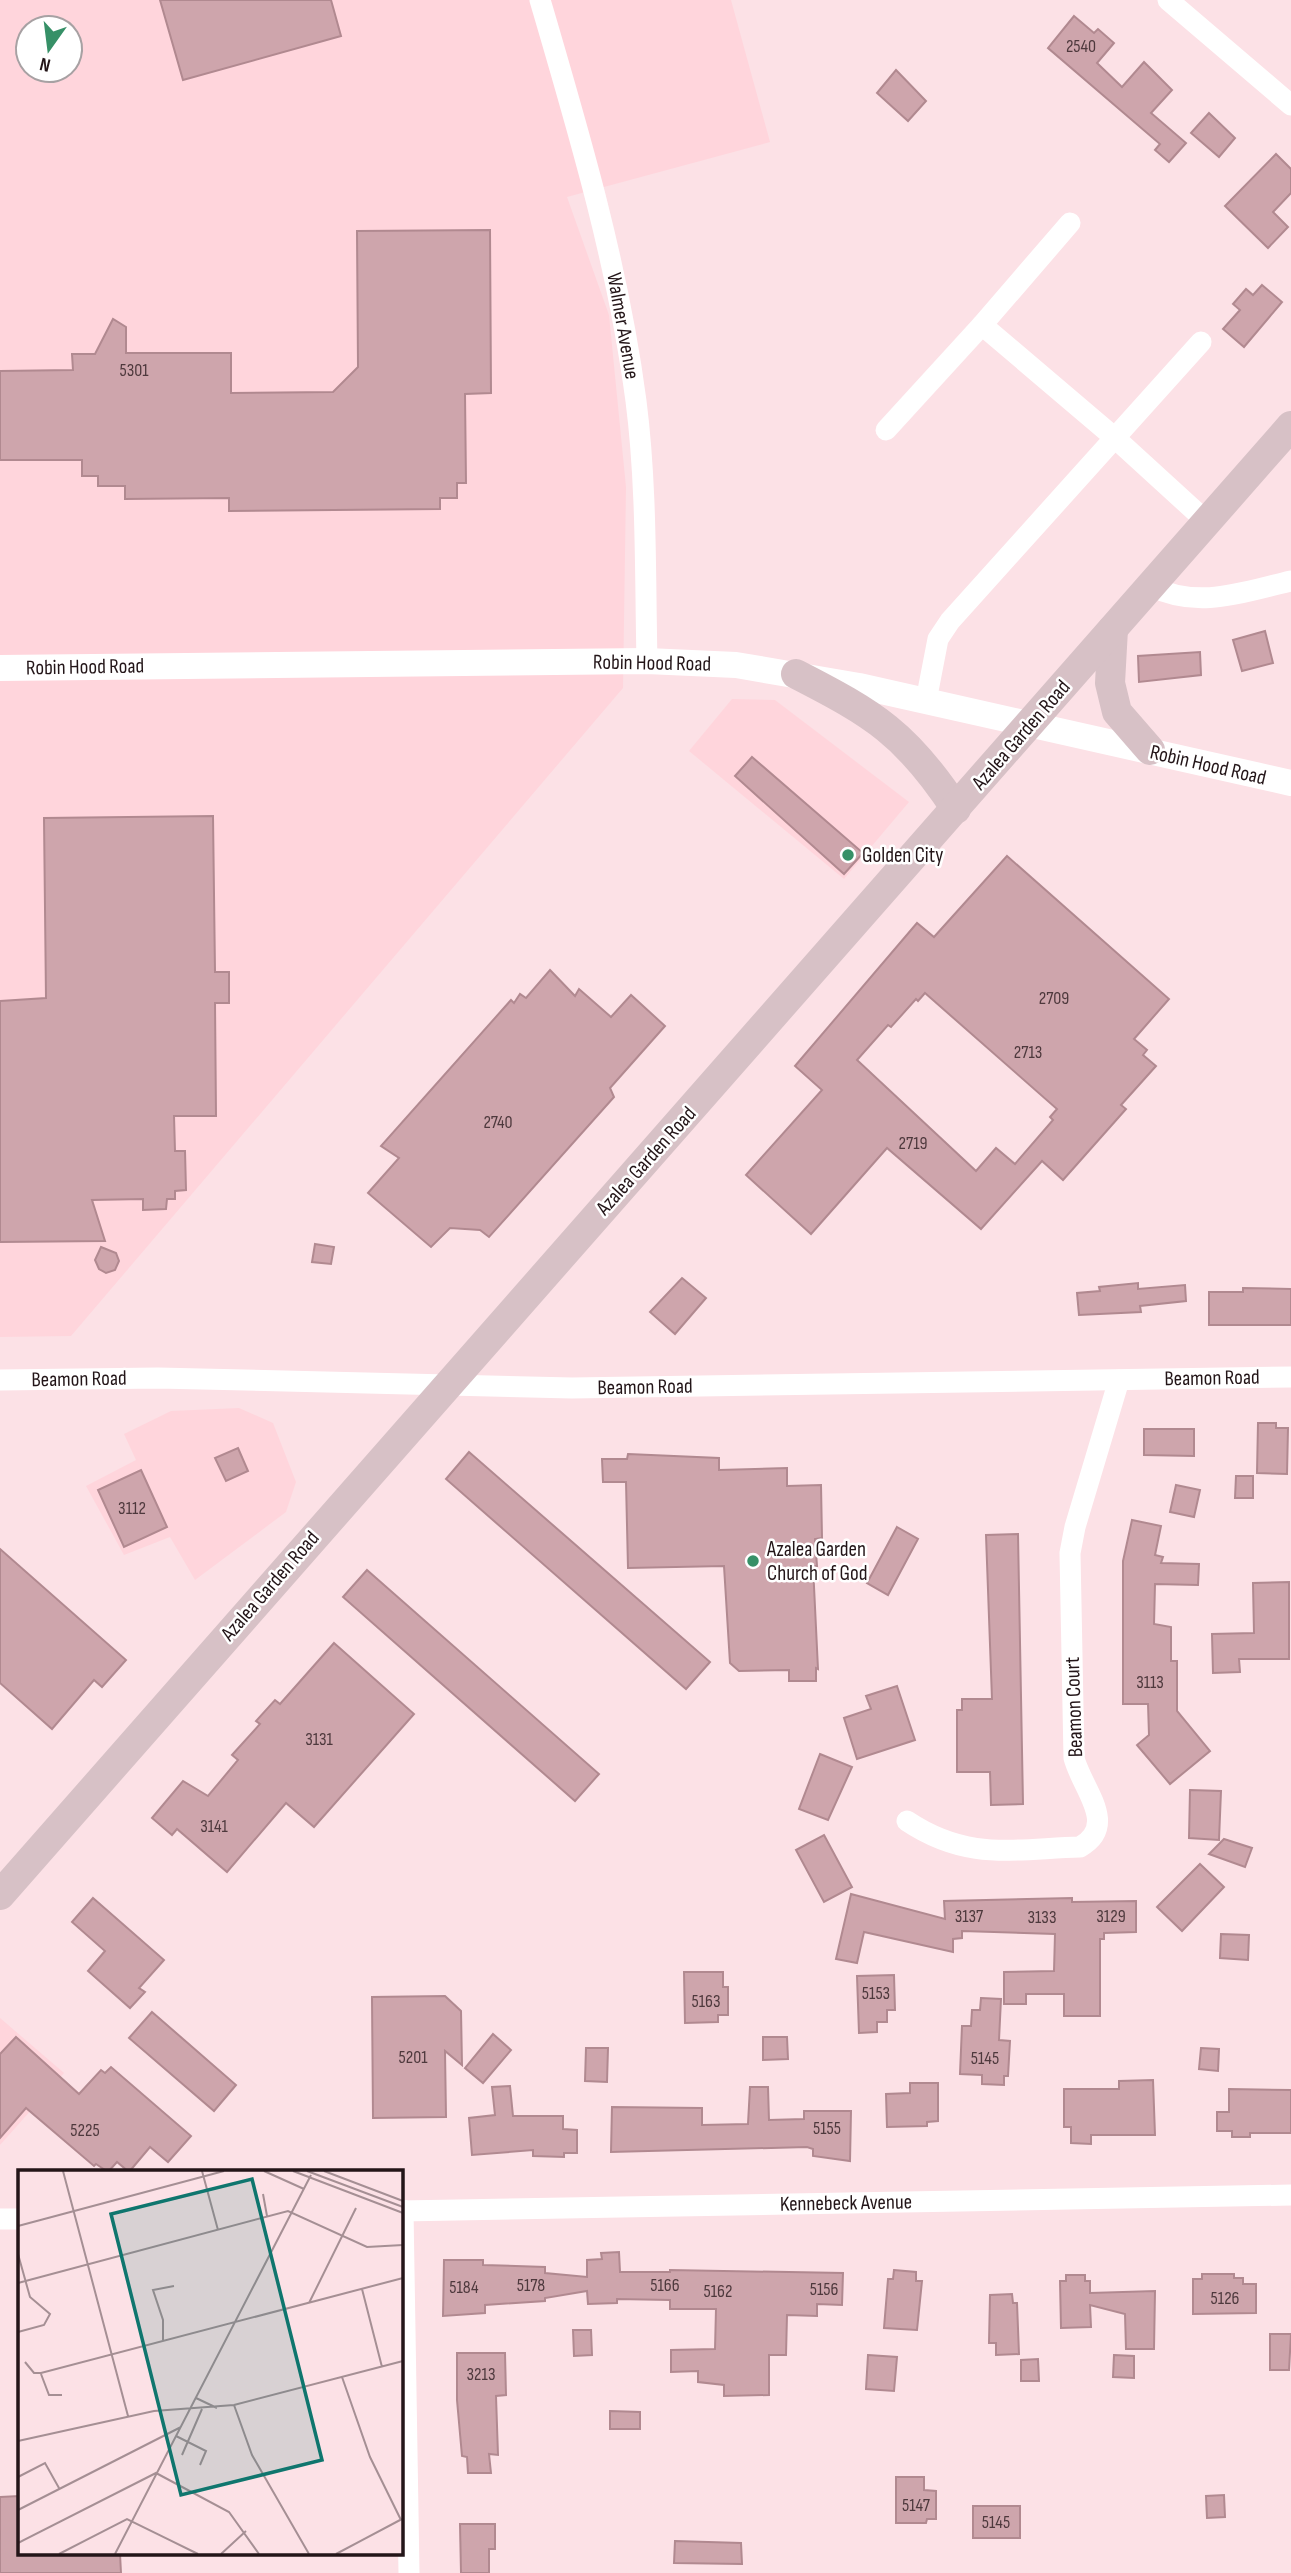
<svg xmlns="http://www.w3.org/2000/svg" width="1291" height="2573" font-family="'Sofia Sans Condensed',sans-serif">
	<rect width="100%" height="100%" fill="#fce1e6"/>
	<!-- built -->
	<g fill="#ffd5dc" fill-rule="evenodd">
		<path d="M0 0H731L770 142 567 197 609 315 626 487 623 688 71 1336 0 1337ZM28 28H70V70H28Z"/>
		<path d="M732 699 775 700 909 802 844 879 689 751Z"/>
		<path d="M239 1408 273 1423 296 1482 286 1512 195 1580 170 1537 124 1555 86 1486 136 1460 124 1434 171 1411Z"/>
		<path d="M0 2018 64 2073 0 2145Z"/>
	</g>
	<!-- building -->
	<g fill="#cea5ac" stroke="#b18990" stroke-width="2" fill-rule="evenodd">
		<path d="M160 0H331L341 36 183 80Z"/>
		<path d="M1074 16 1094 33 1098 29 1114 43 1097 63 1122 87 1144 62 1172 90 1151 113 1186 143 1169 162 1155 150 1160 144 1048 48Z"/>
		<path d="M896 70 926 101 908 121 877 93Z"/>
		<path d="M1209 113 1235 138 1219 157 1191 133Z"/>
		<path d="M1276 154 1291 169V193L1273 212 1288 227 1268 248 1225 206Z"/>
		<path d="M490 230 491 393 465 394 466 483H457V498H440V509L229 511V498L125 499V486H98V476H82V460H0V371L73 370 72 354H95L113 319 126 327V353H231V393L333 392 358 367 357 231Z"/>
		<path d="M1262 285 1282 302 1244 347 1223 329 1240 310 1233 304 1246 289 1253 295Z"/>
		<path d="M1265 631 1273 663 1242 671 1233 640Z"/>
		<path d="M1200 652 1201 675 1139 682 1138 656Z"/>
		<path d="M752 757 863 853 844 874 735 776Z"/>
		<path d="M213 816 215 972H229V1003H215L216 1116H174L175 1151H185L186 1190 175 1191V1199H167L166 1209 143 1210V1199L92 1200 105 1241 0 1242V1001L46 998 44 818Z"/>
		<path d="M1007 856 1169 999 1134 1039 1147 1050 1143 1055 1156 1066 1121 1105 1126 1109 1063 1180 1042 1161 981 1229 887 1148 811 1234 746 1175 822 1090 795 1066 917 923 934 937ZM925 993 1057 1109 1050 1117 1053 1120 1015 1164 996 1148 976 1171 857 1060 888 1025 891 1027 916 999 918 1001Z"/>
		<path d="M550 970 575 996 579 989 611 1017 631 995 665 1026 610 1088 614 1097 489 1237 480 1230 450 1228 431 1247 368 1193 399 1158 381 1146 511 1000 514 1003 520 994 526 998Z"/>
		<path d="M315 1244 334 1247 331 1264 312 1262Z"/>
		<path d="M101 1247 116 1253 119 1261 115 1270 106 1273 99 1269 95 1260Z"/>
		<path d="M682 1278 706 1298 675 1334 650 1312Z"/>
		<path d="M1138 1283V1289L1185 1285 1186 1301 1140 1306 1141 1312 1079 1315 1077 1293 1100 1291 1099 1287Z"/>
		<path d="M1243 1288 1291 1289V1325H1209V1292H1243Z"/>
		<path d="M1258 1423H1276V1428H1288L1287 1474 1257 1473Z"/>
		<path d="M1144 1429H1194V1456L1144 1455Z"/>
		<path d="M238 1448 248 1471 226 1481 215 1458Z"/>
		<path d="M469 1452 710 1662 686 1689 446 1479Z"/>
		<path d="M628 1454 719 1458V1470L787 1468V1486L821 1485 822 1538 815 1539 817 1566H813L818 1669 816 1668V1681H789V1670L739 1671 730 1663 724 1566 628 1568 626 1482H603L602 1459H627Z"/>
		<path d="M141 1470 167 1527 124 1547 98 1490Z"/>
		<path d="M1236 1476H1253V1498H1235Z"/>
		<path d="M1176 1485 1200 1490 1194 1517 1170 1512Z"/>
		<path d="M1132 1520 1161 1526 1155 1555 1163 1557 1161 1563 1199 1564 1198 1585 1155 1584 1154 1624 1171 1627V1661H1177V1711L1210 1751 1170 1784 1137 1745 1149 1735 1148 1704H1123V1561Z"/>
		<path d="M897 1527 918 1539 888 1595 867 1583Z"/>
		<path d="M1018 1534 1023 1804 991 1805 990 1772H957V1710H962V1699H992L986 1535Z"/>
		<path d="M0 1549 126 1660 102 1687 94 1680 52 1729 0 1683Z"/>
		<path d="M367 1570 599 1774 575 1801 343 1597Z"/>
		<path d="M1289 1582V1659H1239L1240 1672 1213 1673 1212 1634 1254 1633 1253 1583Z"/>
		<path d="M334 1643 414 1714 314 1827 286 1803 227 1872 177 1829 172 1835 152 1818 183 1781 208 1796 238 1760 232 1755 260 1724 256 1721 275 1700 280 1704Z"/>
		<path d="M897 1686 915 1740 857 1759 844 1718 871 1709 866 1696Z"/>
		<path d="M820 1754 852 1767 828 1820 799 1809Z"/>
		<path d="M1190 1790 1221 1791 1219 1840 1189 1838Z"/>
		<path d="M824 1835 852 1887 824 1902 796 1850Z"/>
		<path d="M1224 1839 1252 1848 1245 1867 1209 1854Z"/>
		<path d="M1200 1864 1224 1887 1182 1931 1157 1907Z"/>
		<path d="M851 1894 945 1919 944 1901 1072 1898V1902L1136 1901V1932L1104 1933V1939H1100V2016H1064V1994H1026V2004H1004V1972L1054 1971 1055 1934 962 1931V1938L953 1939V1952L864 1932 857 1963 836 1959Z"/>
		<path d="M93 1898 164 1960 139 1988 145 1992 130 2008 88 1971 105 1951 72 1922Z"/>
		<path d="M1221 1934 1249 1935 1248 1960 1220 1958Z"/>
		<path d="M684 1972H723V1987H728V2015H718V2022L685 2023Z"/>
		<path d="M894 1975 895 2010H887V2022H877V2032L859 2033 857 1976Z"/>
		<path d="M445 1996 461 2011 462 2065 445 2051 446 2117 373 2118 372 1997Z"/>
		<path d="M981 1998 1001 1999 999 2040 1010 2041 1008 2076H1004V2085L982 2084V2075L960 2074 962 2026H971L972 2010H980Z"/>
		<path d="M152 2012 236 2085 214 2111 129 2038Z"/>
		<path d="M493 2034 511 2050 483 2083 465 2068Z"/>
		<path d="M16 2037 79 2094 101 2070 105 2073 111 2067 191 2136 168 2162 150 2147 129 2172 117 2162 108 2172 96 2164 94 2166 26 2108 0 2138V2054Z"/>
		<path d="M763 2037H787L788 2059 763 2060Z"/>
		<path d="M586 2048H608L607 2082 585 2081Z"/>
		<path d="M1201 2048 1219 2049 1218 2071 1199 2069Z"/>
		<path d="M1153 2080 1155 2135H1091V2144L1071 2143V2127H1064V2089H1119V2081Z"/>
		<path d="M910 2083H938V2121L927 2122V2126L887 2127 886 2094 910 2093Z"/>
		<path d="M510 2086 513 2116H563V2129L577 2130V2153H564V2157L533 2156V2150L472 2155 469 2118 495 2115 492 2087Z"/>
		<path d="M750 2087H768L769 2120 804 2119V2111H851L850 2161 813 2156V2149L807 2147 611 2152 612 2107 702 2108V2125L748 2124Z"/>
		<path d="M1229 2089 1291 2090V2133H1250V2137H1232V2131H1217V2112H1229Z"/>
		<path d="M619 2252 620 2272H670V2270L843 2273 842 2305 817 2304V2316L787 2315 786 2355H769V2395L724 2396V2385L698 2382V2371L671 2372V2350L715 2349 716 2309H670V2300L617 2299V2303L588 2304 587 2291 545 2298V2301L485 2305V2313L443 2316 444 2260H483V2265L545 2267V2273L587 2277V2260L602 2259 601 2253Z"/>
		<path d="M894 2270 916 2272V2281H922L917 2330 884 2328 888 2279H893Z"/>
		<path d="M1202 2274H1234V2278H1243V2284H1256V2313L1193 2314V2279H1202Z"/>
		<path d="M1066 2275H1085V2281H1090V2293L1155 2291 1154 2349H1126L1125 2314 1090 2305 1091 2327 1061 2328 1060 2281H1066Z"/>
		<path d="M1012 2294 1013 2303H1017L1019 2354 996 2355V2343H989L990 2295Z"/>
		<path d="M573 2330H591L592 2355 574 2356Z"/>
		<path d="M1270 2334H1291L1289 2370H1270Z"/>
		<path d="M457 2353H505L506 2395 496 2396 498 2455 489 2454 491 2473H468L467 2457 462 2456 457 2400Z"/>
		<path d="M868 2355 897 2357 894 2391 866 2389Z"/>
		<path d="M1114 2355 1134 2356V2378L1113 2377Z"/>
		<path d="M1038 2359 1039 2381H1021V2360Z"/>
		<path d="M610 2411 640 2412V2429H610Z"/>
		<path d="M896 2477H924V2490L936 2491V2519H927L926 2523H896Z"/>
		<path d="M1224 2495 1225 2517 1207 2518 1206 2496Z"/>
		<path d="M19 2496V2554H120L121 2573H0V2497Z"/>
		<rect x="973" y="2506" width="47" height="32"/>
		<path d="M460 2524H495V2549H489V2573H461Z"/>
		<path d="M675 2541 741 2543 742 2564 674 2563Z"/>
	</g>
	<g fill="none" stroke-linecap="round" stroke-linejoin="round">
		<!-- minor -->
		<g stroke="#fff" stroke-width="21">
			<path d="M540 0C579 133 618 264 636 401 647 487 645 575 647 661"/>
			<path d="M1168 0 1291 105"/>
			<path d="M1070 223 982 325 1115 438 1207 522"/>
			<path d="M886 430 982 325"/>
			<path d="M1151 586C1198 610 1243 592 1291 581"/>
			<path d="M926 701 938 639 950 621 1201 342"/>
			<path d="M0 1380 158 1378 572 1388 1291 1377"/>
			<path d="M907 1821C967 1861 1012 1849 1080 1847 1119 1825 1082 1789 1074 1758L1070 1553 1075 1527 1119 1380"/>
			<path d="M403 2210 409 2573"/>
			<path d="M401 2211 1291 2195"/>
			<path d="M0 2219H19"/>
		</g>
		<!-- tertiary -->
		<path stroke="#fff" stroke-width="26" d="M0 668 647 661 736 665 859 686 1291 783"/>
		<!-- secondary -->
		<g stroke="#d7c1c6" stroke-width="30">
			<path d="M1113 629 1110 683 1117 712 1150 750"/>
			<path d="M796 674C874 714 907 734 956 809"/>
			<path d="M0 1895 1291 426"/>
		</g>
	</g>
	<!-- markers -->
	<g fill="#369067" stroke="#fff" stroke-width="2.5">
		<circle cx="848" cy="855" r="7"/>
		<circle cx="753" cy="1561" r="7"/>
	</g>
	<g text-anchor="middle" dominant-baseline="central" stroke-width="5" stroke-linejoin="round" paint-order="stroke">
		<!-- number labels -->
		<g font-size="18" fill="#4e393d">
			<text x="1081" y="46">2540</text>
			<text x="134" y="370">5301</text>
			<text x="1054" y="998">2709</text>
			<text x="1028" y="1052">2713</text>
			<text x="498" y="1122">2740</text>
			<text x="913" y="1143">2719</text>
			<text x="132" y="1508">3112</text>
			<text x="1150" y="1682">3113</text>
			<text x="319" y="1739">3131</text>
			<text x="214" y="1826">3141</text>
			<text x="969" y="1916">3137</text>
			<text x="1111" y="1916">3129</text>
			<text x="1042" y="1917">3133</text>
			<text x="876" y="1993">5153</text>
			<text x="706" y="2001">5163</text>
			<text x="413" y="2057">5201</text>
			<text x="985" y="2058">5145</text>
			<text x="827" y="2128">5155</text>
			<text x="85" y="2130">5225</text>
			<text x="531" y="2285">5178</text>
			<text x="665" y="2285">5166</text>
			<text x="464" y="2287">5184</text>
			<text x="824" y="2289">5156</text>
			<text x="718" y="2291">5162</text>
			<text x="1225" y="2298">5126</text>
			<text x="481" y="2374">3213</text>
			<text x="916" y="2505">5147</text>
			<text x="996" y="2522">5145</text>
		</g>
		<!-- street labels -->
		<g font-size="21" fill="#231518" stroke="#fff">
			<text transform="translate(623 326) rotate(80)">Walmer Avenue</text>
			<text transform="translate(652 663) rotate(1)">Robin Hood Road</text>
			<text transform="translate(85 667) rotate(-1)">Robin Hood Road</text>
			<text transform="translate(1021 735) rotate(-49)">Azalea Garden Road</text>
			<text transform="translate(1208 765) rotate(13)">Robin Hood Road</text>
			<text transform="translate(646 1161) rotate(-48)">Azalea Garden Road</text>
			<text transform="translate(1212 1378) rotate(-1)">Beamon Road</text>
			<text transform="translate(79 1379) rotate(-1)">Beamon Road</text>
			<text transform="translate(645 1387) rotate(-1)">Beamon Road</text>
			<text transform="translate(270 1586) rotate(-49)">Azalea Garden Road</text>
			<text transform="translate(1074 1707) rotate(-92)">Beamon Court</text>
			<text transform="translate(846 2203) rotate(-1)">Kennebeck Avenue</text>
		</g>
		<!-- poi labels -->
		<g font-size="21" fill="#231518" stroke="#fff" text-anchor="start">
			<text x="862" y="855">Golden City</text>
			<text x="767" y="1549">Azalea Garden<tspan x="767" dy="24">Church of God</tspan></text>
		</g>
	</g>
	<!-- overview -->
	<g transform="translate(18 2170)">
		<rect width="385" height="385" fill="#fce1e6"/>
		<path fill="none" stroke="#a58f94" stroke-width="2" d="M45 1 110 246M184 1 200 60M246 1 286 19M275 1 385 43M289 1 385 37M306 1 385 31M245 24 249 46M0 56 206 1M0 84 12 127 32 144 26 155 0 162M0 113 270 41 349 77 385 75M344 119 364 197M291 133 338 38M145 170V150L135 120 156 116M7 192 16 203H23L385 108M23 204 31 225H44M324 207 352 287 383 350M178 228 199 238M216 235 234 285 291 384M158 266 188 281 182 295M0 271 136 241 216 235 385 191M164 285 184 239M0 307 27 293 41 318M0 340 163 257M0 373 138 303 211 342 241 384M41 384 109 349 180 384M97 384 293 5M203 384 228 361M318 384 384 349"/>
		<path fill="#0f766e" fill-opacity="0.15" stroke="#0f766e" stroke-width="3.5" d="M234 9 304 290 163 325 93 44Z"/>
		<rect width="385" height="385" fill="none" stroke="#231518" stroke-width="3.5"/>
	</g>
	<!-- north arrow -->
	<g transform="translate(49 49) rotate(194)"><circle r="33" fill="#ffffff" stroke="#a7a1a3" stroke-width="2"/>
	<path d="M0-5L12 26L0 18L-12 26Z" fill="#369067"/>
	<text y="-10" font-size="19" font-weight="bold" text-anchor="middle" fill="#231518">N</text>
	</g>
</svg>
